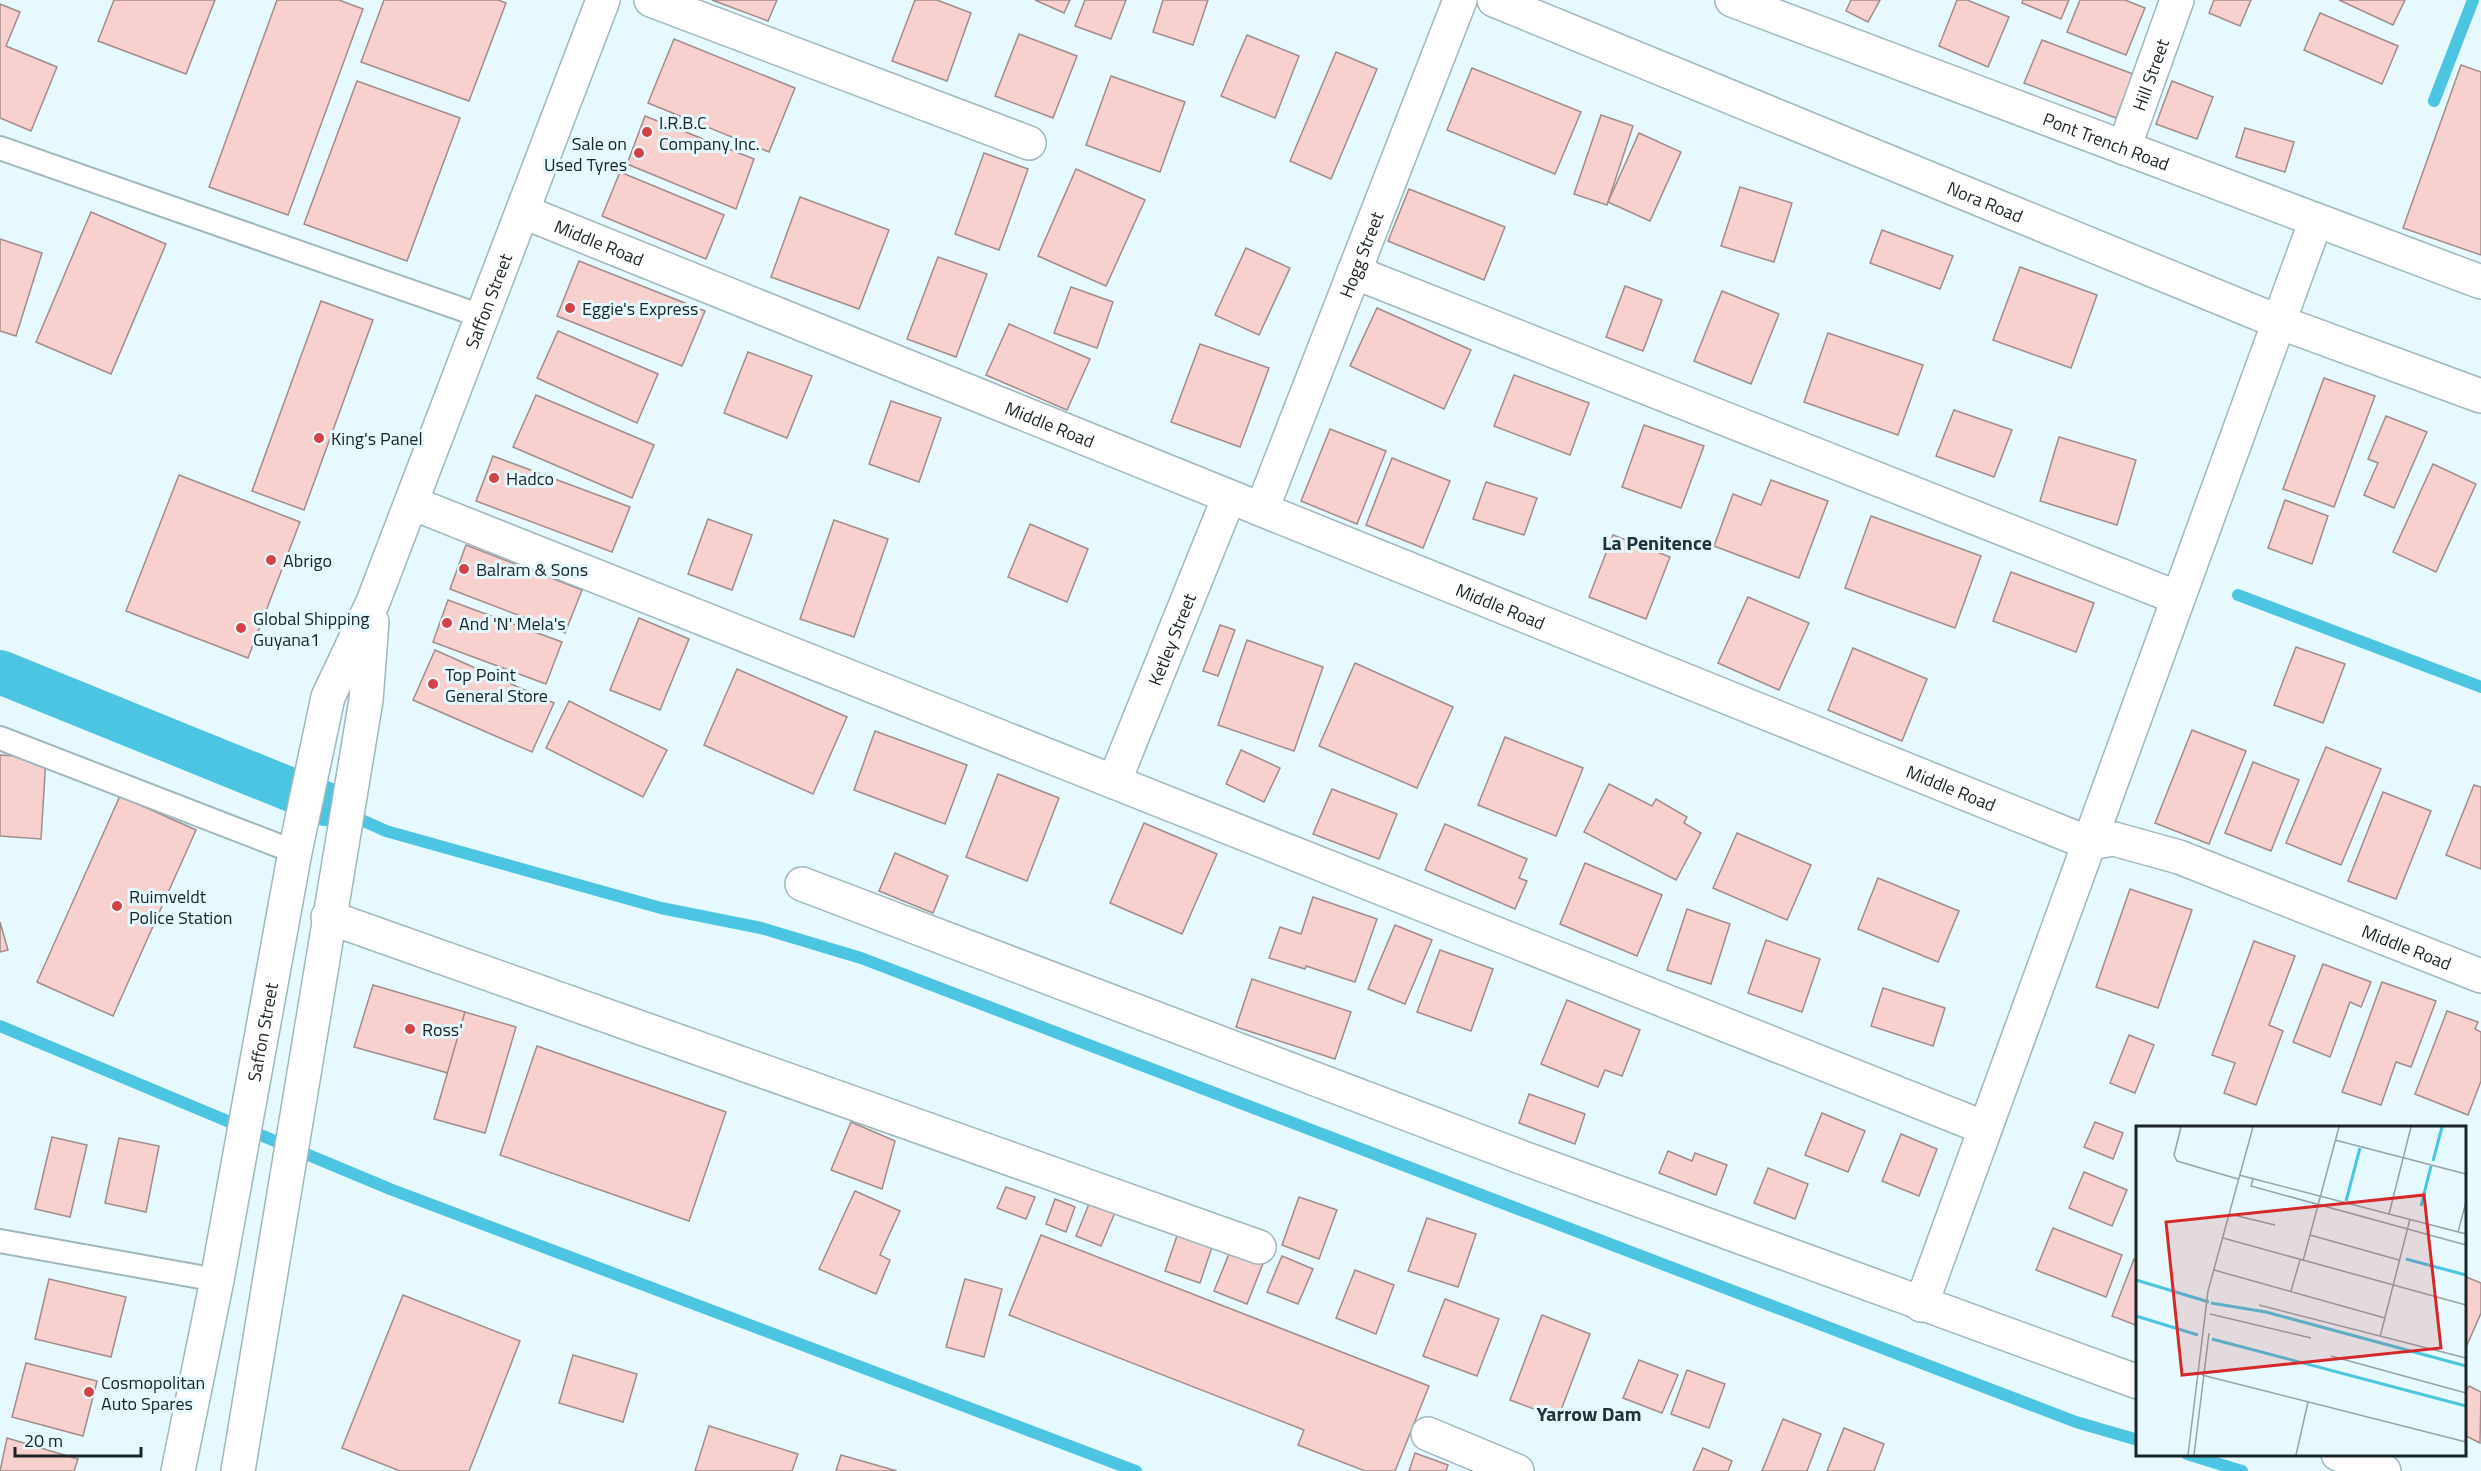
<svg xmlns="http://www.w3.org/2000/svg" width="2481" height="1471" font-family="'Titillium Web',sans-serif">
	<rect width="100%" height="100%" fill="#e5f9fe"/>
	<g fill="none" stroke-linecap="round" stroke-linejoin="round">
		<!-- stream -->
		<g stroke="#4bc5e1" stroke-width="12">
			<path d="M2434 101 2473 0"/>
			<path d="M2238 595 2481 687"/>
			<path d="M326 804 386 831 661 908 761 928 861 958 2076 1422 2138 1440"/>
			<path d="M0 1026 390 1189 1136 1471"/>
			<path d="M2187 1454 2242 1471"/>
		</g>
		<!-- canal -->
		<path stroke="#4bc5e1" stroke-width="44" d="M0 672 326 804"/>
	</g>
	<!-- building -->
	<g fill="#f8d0cd" stroke="#a28c8b" stroke-width="1.5">
		<path d="M114 0H215L186 74 98 41Z"/>
		<path d="M277 0H339L363 9 288 215 209 187Z"/>
		<path d="M384 0H498L506 3 469 101 361 62Z"/>
		<path d="M712 0H777L768 21Z"/>
		<path d="M915 0H937L971 13 947 81 892 61Z"/>
		<path d="M1035 0H1070L1064 13Z"/>
		<path d="M1085 0H1126L1111 39 1075 26Z"/>
		<path d="M1163 0H1208L1193 45 1153 32Z"/>
		<path d="M1851 0H1880L1868 22 1846 11Z"/>
		<path d="M1957 0H1967L2009 17 1988 67 1939 46Z"/>
		<path d="M2023 0H2069L2061 19 2022 3Z"/>
		<path d="M2080 0H2125L2145 8 2126 55 2067 32Z"/>
		<path d="M2214 0H2251L2240 26 2209 13Z"/>
		<path d="M2339 0H2405L2393 25Z"/>
		<path d="M0 4 20 12 6 46 57 67 31 131 0 118Z"/>
		<path d="M2320 13 2398 46 2382 84 2304 50Z"/>
		<path d="M1019 34 1077 56 1053 118 995 96Z"/>
		<path d="M1247 35 1299 56 1275 118 1221 96Z"/>
		<path d="M674 39 795 88 769 152 648 103Z"/>
		<path d="M2042 40 2133 74 2116 118 2024 83Z"/>
		<path d="M1336 52 1377 69 1331 179 1290 161Z"/>
		<path d="M2461 65 2481 72V255L2403 228Z"/>
		<path d="M1472 68 1581 112 1555 174 1447 130Z"/>
		<path d="M1111 76 1185 102 1160 172 1086 145Z"/>
		<path d="M357 81 460 118 407 261 304 224Z"/>
		<path d="M2172 81 2213 97 2197 139 2156 124Z"/>
		<path d="M1601 115 1633 126 1607 205 1574 194Z"/>
		<path d="M645 116 754 159 736 209 627 164Z"/>
		<path d="M2245 128 2294 142 2285 172 2236 157Z"/>
		<path d="M1639 133 1681 152 1650 221 1608 202Z"/>
		<path d="M984 153 1028 169 999 250 955 234Z"/>
		<path d="M1076 169 1145 200 1106 286 1038 256Z"/>
		<path d="M620 172 724 215 706 259 602 216Z"/>
		<path d="M1740 187 1792 203 1774 262 1721 246Z"/>
		<path d="M1409 189 1505 227 1484 280 1388 241Z"/>
		<path d="M800 197 889 230 859 309 771 277Z"/>
		<path d="M91 212 166 244 111 374 36 342Z"/>
		<path d="M1882 230 1953 256 1940 289 1870 263Z"/>
		<path d="M0 239 42 253 16 336 0 331Z"/>
		<path d="M1246 248 1290 268 1259 335 1215 315Z"/>
		<path d="M938 257 987 274 956 357 907 339Z"/>
		<path d="M579 261 705 311 682 366 557 316Z"/>
		<path d="M2020 267 2097 295 2071 368 1993 340Z"/>
		<path d="M1625 286 1662 300 1643 351 1606 337Z"/>
		<path d="M1071 287 1113 302 1097 348 1054 333Z"/>
		<path d="M1722 291 1779 314 1751 384 1694 361Z"/>
		<path d="M321 301 373 320 304 510 252 491Z"/>
		<path d="M1377 308 1471 350 1444 409 1350 366Z"/>
		<path d="M1009 324 1090 359 1067 410 986 375Z"/>
		<path d="M558 331 658 374 637 423 537 378Z"/>
		<path d="M1828 333 1923 365 1898 435 1804 402Z"/>
		<path d="M1200 344 1269 368 1240 447 1171 422Z"/>
		<path d="M748 352 812 376 787 438 724 413Z"/>
		<path d="M1514 375 1589 403 1570 455 1494 426Z"/>
		<path d="M2324 378 2375 396 2334 507 2283 489Z"/>
		<path d="M536 395 654 445 632 498 513 447Z"/>
		<path d="M891 401 941 418 919 482 869 464Z"/>
		<path d="M1954 410 2012 430 1994 477 1936 456Z"/>
		<path d="M2386 416 2427 432 2394 508 2364 495 2378 463 2368 459Z"/>
		<path d="M1644 425 1704 446 1681 508 1622 487Z"/>
		<path d="M1330 429 1386 451 1357 524 1301 501Z"/>
		<path d="M2059 437 2136 460 2117 525 2040 501Z"/>
		<path d="M493 456 630 507 612 552 476 501Z"/>
		<path d="M1392 458 1450 481 1423 548 1366 525Z"/>
		<path d="M2433 464 2476 484 2436 572 2393 552Z"/>
		<path d="M179 475 300 522 248 658 126 611Z"/>
		<path d="M1771 480 1828 501 1799 578 1714 546 1733 494 1761 505Z"/>
		<path d="M1486 482 1537 498 1524 535 1473 519Z"/>
		<path d="M2285 500 2328 516 2312 564 2268 548Z"/>
		<path d="M1871 516 1981 556 1955 628 1845 588Z"/>
		<path d="M708 519 752 535 732 590 688 574Z"/>
		<path d="M834 520 888 539 854 637 800 619Z"/>
		<path d="M1030 524 1088 549 1067 602 1008 577Z"/>
		<path d="M1613 535 1670 557 1646 619 1589 597Z"/>
		<path d="M466 545 582 590 565 633 450 589Z"/>
		<path d="M2011 572 2094 603 2076 652 1993 621Z"/>
		<path d="M1748 597 1809 623 1779 690 1718 663Z"/>
		<path d="M448 600 562 642 546 684 433 642Z"/>
		<path d="M639 618 689 639 660 710 610 690Z"/>
		<path d="M1220 625 1235 630 1218 676 1203 671Z"/>
		<path d="M1247 640 1323 667 1294 751 1218 725Z"/>
		<path d="M2296 647 2345 664 2323 723 2274 705Z"/>
		<path d="M1853 648 1927 679 1902 741 1828 710Z"/>
		<path d="M435 650 554 703 532 752 413 700Z"/>
		<path d="M1355 663 1453 707 1417 788 1319 746Z"/>
		<path d="M737 669 847 717 813 794 704 745Z"/>
		<path d="M569 701 667 750 643 797 546 748Z"/>
		<path d="M2192 730 2246 751 2209 844 2155 823Z"/>
		<path d="M875 731 967 765 945 824 854 790Z"/>
		<path d="M1505 737 1583 768 1556 836 1478 805Z"/>
		<path d="M2326 747 2381 769 2341 865 2286 843Z"/>
		<path d="M1241 750 1280 768 1264 802 1226 784Z"/>
		<path d="M0 755 46 758 41 839 0 836Z"/>
		<path d="M2253 762 2299 780 2271 851 2225 833Z"/>
		<path d="M998 774 1059 798 1027 881 966 857Z"/>
		<path d="M1609 784 1652 806 1656 799 1687 817 1684 823 1701 833 1676 880 1584 832Z"/>
		<path d="M2474 785 2481 787V869L2446 855Z"/>
		<path d="M1332 789 1397 814 1379 859 1313 834Z"/>
		<path d="M2383 792 2431 811 2396 899 2348 881Z"/>
		<path d="M120 796 196 830 113 1016 37 982Z"/>
		<path d="M1144 823 1217 854 1182 934 1110 903Z"/>
		<path d="M1445 824 1527 859 1519 878 1527 881 1515 909 1425 870Z"/>
		<path d="M1737 833 1811 865 1787 920 1713 888Z"/>
		<path d="M895 853 948 876 933 913 879 891Z"/>
		<path d="M1585 863 1662 895 1637 956 1560 924Z"/>
		<path d="M1878 878 1959 911 1938 962 1858 929Z"/>
		<path d="M2130 889 2192 910 2158 1008 2096 987Z"/>
		<path d="M1313 897 1377 919 1355 982 1306 966 1305 969 1269 958 1280 927 1301 934Z"/>
		<path d="M1687 909 1730 924 1711 984 1667 970Z"/>
		<path d="M0 922 8 950 0 952Z"/>
		<path d="M1395 925 1432 940 1405 1004 1368 989Z"/>
		<path d="M1766 940 1820 959 1802 1012 1748 993Z"/>
		<path d="M2254 941 2295 956 2269 1025 2283 1031 2256 1105 2224 1093 2235 1063 2212 1055Z"/>
		<path d="M1440 950 1493 969 1471 1031 1417 1012Z"/>
		<path d="M2323 964 2371 982 2361 1007 2350 1002 2330 1057 2293 1042Z"/>
		<path d="M1252 979 1351 1012 1335 1059 1236 1027Z"/>
		<path d="M2382 982 2436 1001 2411 1067 2396 1062 2381 1105 2342 1092Z"/>
		<path d="M373 985 465 1012 448 1073 354 1047Z"/>
		<path d="M1883 988 1945 1008 1933 1046 1871 1026Z"/>
		<path d="M1567 1000 1640 1030 1622 1076 1605 1070 1598 1087 1541 1064Z"/>
		<path d="M2447 1011 2478 1022 2475 1029 2481 1032V1081L2468 1115 2415 1094Z"/>
		<path d="M465 1012 516 1027 485 1133 434 1119Z"/>
		<path d="M2129 1035 2154 1045 2135 1093 2110 1083Z"/>
		<path d="M537 1046 726 1112 689 1221 500 1155Z"/>
		<path d="M1529 1094 1585 1114 1575 1144 1519 1123Z"/>
		<path d="M1822 1113 1865 1131 1848 1172 1805 1155Z"/>
		<path d="M851 1122 895 1141 882 1189 831 1170Z"/>
		<path d="M2095 1122 2123 1133 2113 1159 2084 1147Z"/>
		<path d="M1901 1134 1937 1149 1919 1196 1882 1181Z"/>
		<path d="M52 1137 87 1145 70 1217 35 1209Z"/>
		<path d="M119 1138 159 1146 146 1212 105 1203Z"/>
		<path d="M1668 1151 1692 1161 1695 1153 1727 1165 1716 1195 1659 1173Z"/>
		<path d="M1768 1168 1808 1184 1795 1219 1754 1203Z"/>
		<path d="M2084 1172 2127 1190 2112 1226 2069 1208Z"/>
		<path d="M1006 1187 1035 1197 1026 1219 997 1208Z"/>
		<path d="M855 1191 900 1211 880 1255 890 1260 876 1294 819 1269Z"/>
		<path d="M1299 1197 1337 1210 1319 1259 1282 1245Z"/>
		<path d="M1055 1199 1075 1207 1066 1232 1046 1224Z"/>
		<path d="M1091 1199 1116 1210 1101 1246 1076 1236Z"/>
		<path d="M1427 1218 1476 1234 1458 1287 1408 1271Z"/>
		<path d="M2053 1228 2122 1255 2106 1297 2036 1270Z"/>
		<path d="M1178 1233 1213 1244 1200 1283 1165 1271Z"/>
		<path d="M1041 1235 1429 1386 1395 1471H1365L1298 1445 1304 1430 1009 1315Z"/>
		<path d="M1231 1249 1264 1261 1247 1304 1214 1291Z"/>
		<path d="M1282 1256 1313 1269 1298 1304 1267 1292Z"/>
		<path d="M2134 1259 2138 1260V1326L2112 1316Z"/>
		<path d="M1355 1270 1394 1285 1376 1334 1336 1318Z"/>
		<path d="M2464 1276 2481 1283V1313L2464 1352Z"/>
		<path d="M49 1279 126 1297 111 1357 35 1339Z"/>
		<path d="M965 1279 1002 1289 984 1357 946 1347Z"/>
		<path d="M403 1295 520 1341 469 1471H400L342 1448Z"/>
		<path d="M1445 1299 1499 1319 1477 1376 1423 1356Z"/>
		<path d="M1542 1315 1590 1334 1558 1418 1510 1400Z"/>
		<path d="M573 1355 637 1374 623 1422 559 1403Z"/>
		<path d="M1639 1360 1678 1375 1662 1413 1623 1398Z"/>
		<path d="M26 1363 97 1381 83 1436 12 1417Z"/>
		<path d="M1687 1370 1725 1384 1709 1428 1671 1414Z"/>
		<path d="M2469 1386 2481 1392 2480 1443 2464 1435V1395Z"/>
		<path d="M1783 1419 1821 1434 1807 1471H1762Z"/>
		<path d="M709 1426 798 1454 792 1471H695Z"/>
		<path d="M1844 1428 1884 1444 1874 1471H1827Z"/>
		<path d="M7 1438 78 1459 74 1471H0Z"/>
		<path d="M1703 1448 1732 1461 1728 1471H1693Z"/>
		<path d="M1415 1453 1448 1465 1446 1471H1409Z"/>
		<path d="M841 1455 897 1471H836Z"/>
	</g>
	<g fill="none" stroke-linecap="round" stroke-linejoin="round">
		<defs>
			<g id="lane">
				<path d="M0 148 484 317"/>
				<path d="M0 738 295 852"/>
				<path d="M0 1241 217 1280"/>
			</g>
			<g id="street">
				<path d="M651 0 1029 143"/>
				<path id="s1" d="M1494 0 2279 322 2481 396"/>
				<path id="s2" d="M2124 148 2177 0"/>
				<path id="s3" d="M524 212 2066 834 2089 843 2114 839 2179 857 2481 976"/>
				<path d="M1354 272 2178 598"/>
				<path d="M412 503 1985 1128"/>
				<path id="s4" d="M1262 509 1460 0"/>
				<path id="s5" d="M1114 782 1229 497"/>
				<path d="M802 884 1518 1156 2138 1382"/>
				<path d="M328 917 1259 1247"/>
				<path d="M1921 1305 2316 220"/>
				<path d="M1428 1434 1517 1471"/>
				<path d="M2338 1454 2384 1471"/>
			</g>
			<g id="secondary">
				<path id="s6" d="M1732 0 2481 282"/>
				<path id="s7" d="M178 1471 217 1280 295 852 328 697 373 602 603 0"/>
				<path d="M238 1471 366 700 372 622"/>
			</g>
		</defs>
		<!-- lane casing -->
		<use href="#lane" stroke="#9fb7bd" stroke-width="26"/>
		<!-- street casing -->
		<use href="#street" stroke="#9fb7bd" stroke-width="36"/>
		<!-- secondary casing -->
		<use href="#secondary" stroke="#9fb7bd" stroke-width="36"/>
		<!-- lane -->
		<use href="#lane" stroke="#fff" stroke-width="22"/>
		<!-- street -->
		<use href="#street" stroke="#fff" stroke-width="33"/>
		<!-- secondary -->
		<use href="#secondary" stroke="#fff" stroke-width="33"/>
	</g>
	<!-- markers -->
	<g fill="#d24246" stroke="#e5f9fe" stroke-width="2">
		<circle cx="647" cy="132" r="6"/>
		<circle cx="639" cy="153" r="6"/>
		<circle cx="570" cy="308" r="6"/>
		<circle cx="319" cy="438" r="6"/>
		<circle cx="494" cy="478" r="6"/>
		<circle cx="271" cy="560" r="6"/>
		<circle cx="464" cy="569" r="6"/>
		<circle cx="447" cy="623" r="6"/>
		<circle cx="241" cy="628" r="6"/>
		<circle cx="433" cy="684" r="6"/>
		<circle cx="117" cy="906" r="6"/>
		<circle cx="410" cy="1029" r="6"/>
		<circle cx="89" cy="1392" r="6"/>
	</g>
	<g text-anchor="middle" dominant-baseline="central" stroke-width="6" stroke-linejoin="round" paint-order="stroke">
		<!-- street labels -->
		<g font-size="18" fill="#1b2426" stroke="#e5f9fe">
			<text stroke="none"><textPath href="#s2" startOffset="78">Hill Street</textPath></text>
			<text stroke="none"><textPath href="#s6" startOffset="400">Pont Trench Road</textPath></text>
			<text stroke="none"><textPath href="#s1" startOffset="531">Nora Road</textPath></text>
			<text stroke="none"><textPath href="#s3" startOffset="81">Middle Road</textPath></text>
			<text stroke="none"><textPath href="#s4" startOffset="273">Hogg Street</textPath></text>
			<text stroke="none"><textPath href="#s7" startOffset="1216">Saffon Street</textPath></text>
			<text stroke="none"><textPath href="#s3" startOffset="567">Middle Road</textPath></text>
			<text stroke="none"><textPath href="#s3" startOffset="1053">Middle Road</textPath></text>
			<text stroke="none"><textPath href="#s5" startOffset="154">Ketley Street</textPath></text>
			<text stroke="none"><textPath href="#s3" startOffset="1539">Middle Road</textPath></text>
			<text stroke="none"><textPath href="#s3" startOffset="2025">Middle Road</textPath></text>
			<text stroke="none"><textPath href="#s7" startOffset="447">Saffon Street</textPath></text>
		</g>
		<!-- poi labels -->
		<g font-size="18" fill="#1b2426" stroke="#e5f9fe" text-anchor="start">
			<text x="659" y="122">I.R.B.C<tspan x="659" dy="21">Company Inc.</tspan></text>
			<text x="627" y="143" text-anchor="end">Sale on<tspan x="627" dy="21">Used Tyres</tspan></text>
			<text x="582" y="308">Eggie's Express</text>
			<text x="331" y="438">King's Panel</text>
			<text x="506" y="478">Hadco</text>
			<text x="283" y="560">Abrigo</text>
			<text x="476" y="569">Balram &amp; Sons</text>
			<text x="253" y="618">Global Shipping<tspan x="253" dy="21">Guyana1</tspan></text>
			<text x="459" y="623">And 'N' Mela's</text>
			<text x="445" y="674">Top Point<tspan x="445" dy="21">General Store</tspan></text>
			<text x="129" y="896">Ruimveldt<tspan x="129" dy="21">Police Station</tspan></text>
			<text x="422" y="1029">Ross'</text>
			<text x="101" y="1382">Cosmopolitan<tspan x="101" dy="21">Auto Spares</tspan></text>
		</g>
		<!-- neighbourhood labels -->
		<g font-size="20" font-weight="bold" fill="#203338" stroke="#e5f9fe">
			<text x="1657" y="542">La Penitence</text>
			<text x="1589" y="1413">Yarrow Dam</text>
		</g>
	</g>
	<!-- overview -->
	<g transform="translate(2136 1126)">
		<rect width="330" height="330" fill="#e5f9fe"/>
		<path fill="none" stroke="#4bc5e1" stroke-width="3" d="M297 35 306 1M210 75 224 22M285 80 295 40M270 133 330 149M0 154 73 176M75 177 130 186 330 240M0 190 62 209M76 213 330 280"/>
		<path fill="none" stroke="#94a4a8" stroke-width="1.5" d="M45 1 38 29 41 35 102 53M199 14 330 48M103 49 330 108M117 53 115 60 330 119M93 88 139 99M253 88 275 1M322 106 330 76M174 109 263 134M87 112 330 179M167 135 203 1M78 144 249 192M155 165 164 134M123 179 330 232M74 188 175 212M244 211 274 93M195 230 330 267M66 249 330 316M52 329 72 165 117 1M58 329 73 207M160 329 172 276"/>
		<path fill="#d62828" fill-opacity="0.15" stroke="#d62828" stroke-width="3" d="M288 69 305 222 46 249 30 96Z"/>
		<rect width="330" height="330" fill="none" stroke="#1b2426" stroke-width="3"/>
	</g>
	<!-- scale -->
	<path d="M15 1447v9h126v-9" fill="none" stroke="#1b2426" stroke-width="3"/>
	<text x="24" y="1447" font-size="18" fill="#1b2426" stroke="#e5f9fe" stroke-width="4.5" paint-order="stroke">20 m</text>
</svg>
